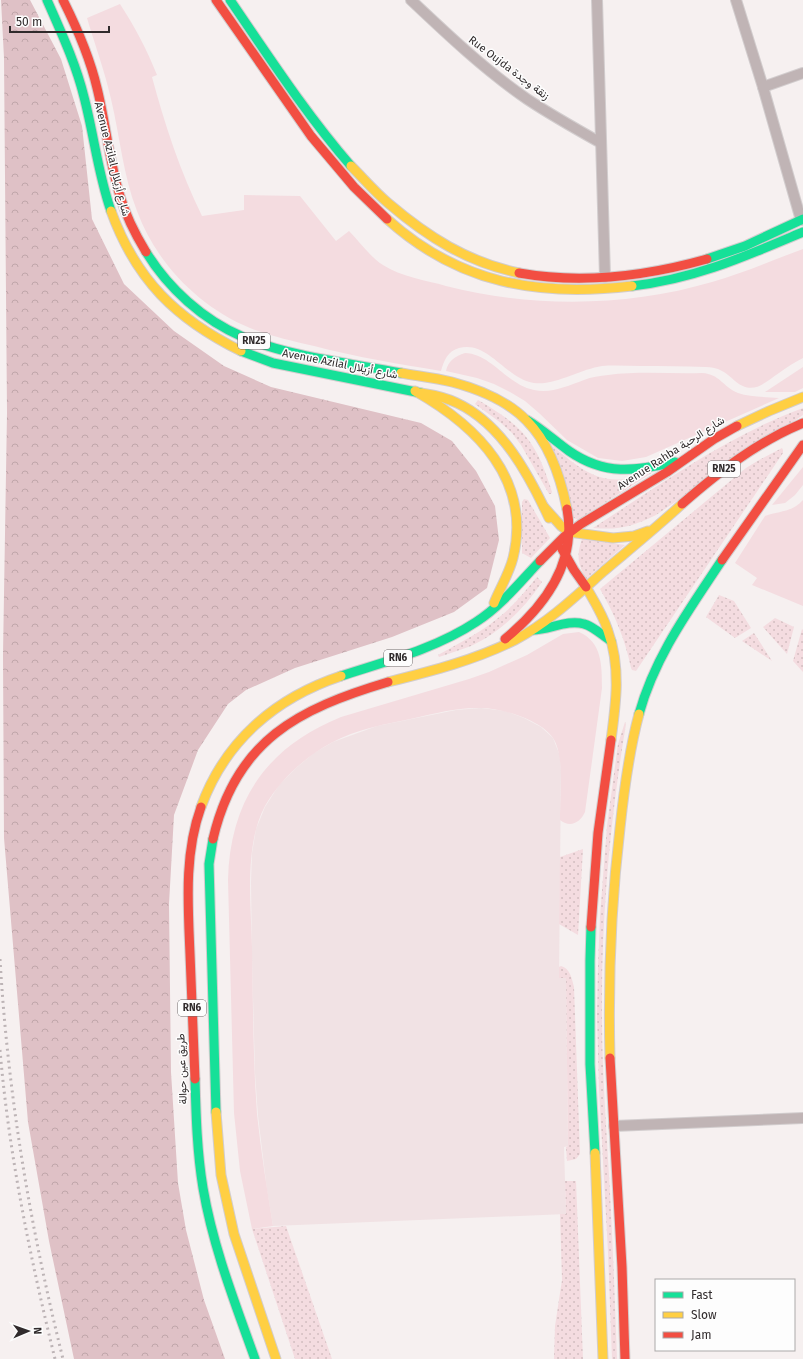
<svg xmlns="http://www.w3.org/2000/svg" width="803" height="1359" font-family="'Fira Sans',Vazirmatn,sans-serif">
	<defs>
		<pattern id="grass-dots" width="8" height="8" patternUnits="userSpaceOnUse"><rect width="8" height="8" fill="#f4dce0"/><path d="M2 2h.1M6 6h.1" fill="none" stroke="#d2bdc0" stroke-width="1.8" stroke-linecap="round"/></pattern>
		<pattern id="forest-crowns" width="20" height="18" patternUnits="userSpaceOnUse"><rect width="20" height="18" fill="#dfc1c6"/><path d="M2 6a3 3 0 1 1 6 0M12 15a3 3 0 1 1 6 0" fill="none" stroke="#c0a6aa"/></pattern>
	</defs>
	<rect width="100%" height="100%" fill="#f6f0f0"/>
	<!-- built -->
	<path fill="#f1e2e4" d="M481 708 505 711 524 718 541 727 553 738 560 756 561 770 559 978H566L568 1146 564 1147 566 1214 273 1226 267 1190 258 1116 255 1073 252 958 251 882 252 853 256 829 265 807 279 785 296 768 314 753 333 742 377 726 456 710Z"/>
	<!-- grass -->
	<g fill="url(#grass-dots)">
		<path d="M478 400C524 427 536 441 552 492L551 494H549L521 445 512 433 501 423 475 404Z"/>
		<path d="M803 408V415L656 515C631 527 620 530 593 528 661 484 727 436 803 408Z"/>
		<path d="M550 444C574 463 593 483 625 479 635 478 644 475 653 472L578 520 572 517Z"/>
		<path d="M782 448 783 450V453L638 668 636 671 632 670 631 668C625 639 615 615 600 589L746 468 759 460Z"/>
		<path d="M524 499 528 500 550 538 531 558 522 553V502Z"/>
		<path d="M582 539 625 545 586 579C578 564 576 556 582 539Z"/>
		<path d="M537 577 542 582C524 609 501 632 471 646 461 650 450 653 439 657L438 655C461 642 484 631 503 614 516 603 526 590 537 577Z"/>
		<path d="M719 595 734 601 751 628 735 638 706 617Z"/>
		<path d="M775 618 794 627 787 654 763 627Z"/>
		<path d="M802 629 803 630V672L793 661Z"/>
		<path d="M754 633 772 661 742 641Z"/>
		<path d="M625 722 626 724C610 820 601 919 602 1017 602 1076 607 1134 610 1193 613 1248 615 1304 617 1359H612L608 1252 599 1088 597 1015 598 966 600 916 607 826 618 744Z"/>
		<path d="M583 849 578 935 559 924 560 857Z"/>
		<path d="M561 966C570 968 572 979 574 987L580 1154 576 1159 567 1161 566 1147 568 1146 566 978H559V967Z"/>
		<path d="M565 1181H576L583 1359H554L555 1326 562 1280 560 1214H566Z"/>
		<path d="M286 1226 332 1359H295L252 1229Z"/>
	</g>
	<!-- forest -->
	<path fill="url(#forest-crowns)" d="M1 0H30L61 59 82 126 92 219 124 284 174 331 224 366 271 387 421 423 452 441 476 471 495 506 499 540 487 588 454 612 392 637 295 668 246 690 228 704 198 750 174 815 169 904 171 1072 178 1183 186 1230 204 1300 225 1359H74L49 1241 28 1122 4 838 3 655 7 413 4 58Z"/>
	<!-- garden -->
	<g fill="#f4dce0">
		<path d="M120 4C135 27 147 50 157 75L152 77C165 125 180 171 202 216L244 210V195L300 196 336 241 349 231C360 242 370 257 383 265 401 277 426 280 446 286 532 308 627 307 712 282 743 273 773 260 803 249V358C795 362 787 367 779 373 764 383 753 396 735 381 725 372 719 367 705 367 684 366 662 366 641 366 628 366 615 365 602 366 581 369 554 386 534 383 506 379 488 340 459 348 448 351 444 360 441 371 399 364 356 357 314 346 292 341 270 336 250 328 199 307 156 263 137 211 123 175 120 137 111 99 105 72 95 45 87 18Z"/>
		<path d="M465 353C492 354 507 385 534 390 551 394 567 386 584 380 591 377 600 376 608 375 639 371 671 374 702 373 720 374 723 387 738 393 750 397 766 397 779 398L646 457 622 461 598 458 567 440 539 413 525 401 510 392 494 384 477 378 446 371C448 361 455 356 465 353Z"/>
		<path d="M803 367V388L795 392H765Z"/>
		<path d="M803 467V485L795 495 785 503 772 505Z"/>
		<path d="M803 500V606L752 585 757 578 735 563 765 516C779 511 793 512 803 500Z"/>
		<path d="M579 632C602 642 602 665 602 688L585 812C580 823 570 828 560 820 560 798 565 756 553 738 541 720 501 708 481 708 459 707 436 713 415 718 387 724 356 729 331 743 305 757 280 780 265 806 244 845 251 904 252 947 253 1003 253 1059 257 1114 261 1152 267 1189 273 1226L252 1229 240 1171 234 1113 228 880C230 800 267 747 341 717L469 679 489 672 527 655 563 634Z"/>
	</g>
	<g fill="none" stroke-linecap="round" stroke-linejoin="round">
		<defs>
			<g id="street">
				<path d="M411 0C448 35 485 70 527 99 551 115 576 129 601 143"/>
				<path d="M597 0 605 277"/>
				<path d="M736 0 763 87 801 220"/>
				<path d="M763 87 803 73"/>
				<path d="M614 1126 803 1118"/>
			</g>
			<g id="fast">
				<path d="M47 0C61 32 76 64 84 97 94 135 98 174 111 211"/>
				<path d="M230 0C269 57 306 114 351 166"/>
				<path d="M146 252C168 288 203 320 243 337 290 357 350 363 401 373"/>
				<path d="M707 259 745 246 803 219"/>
				<path d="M632 286C695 279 746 256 803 232"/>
				<path d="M241 351 273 363 421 393"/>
				<path d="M527 420C542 429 555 441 569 451 605 476 635 471 675 462"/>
				<path d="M533 630C549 630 568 619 584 624 593 626 603 636 611 641"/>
				<path d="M341 676C387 661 435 649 476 622 501 606 520 582 540 561"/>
				<path d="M639 714C655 656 689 610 722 560"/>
				<path d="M213 839 209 864 216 1112"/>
				<path d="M591 927 590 961V1064L595 1153"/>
				<path d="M195 1079C196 1115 197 1152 203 1188 213 1247 235 1303 255 1359"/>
			</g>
			<g id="slow">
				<path d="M351 166C363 178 375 192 388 203 428 237 467 262 519 273"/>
				<path d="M111 211C136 280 176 319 241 351"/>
				<path d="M387 219C459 284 539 297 632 286"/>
				<path d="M401 373C418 376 435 378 452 382 478 389 508 401 527 421 549 443 561 479 567 509"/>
				<path d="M415 391C477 426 532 480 513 558 509 574 500 588 494 603"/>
				<path d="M421 393C434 395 445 397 457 403 502 424 529 475 549 518"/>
				<path d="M737 426 769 411 803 397"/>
				<path d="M544 507 561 526 569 532 613 538 634 536 648 531"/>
				<path d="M586 587C594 601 603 615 608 631 621 667 616 703 611 740"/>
				<path d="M388 682C432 671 475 660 515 640 548 623 576 596 604 571 630 549 657 527 682 504"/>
				<path d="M201 807C225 741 275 698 341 676"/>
				<path d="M610 1058C608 981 611 904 620 828 624 790 629 751 639 714"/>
				<path d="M216 1112 221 1175 234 1234 276 1359"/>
				<path d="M595 1153 603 1359"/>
			</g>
			<g id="jam">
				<path d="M63 0C77 28 90 58 97 88 106 124 109 161 120 196 126 216 135 234 146 252"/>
				<path d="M216 0 311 136 354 187 387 219"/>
				<path d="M519 273C581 284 647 276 707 259"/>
				<path d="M682 504C720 471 757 442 803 423"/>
				<path d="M562 549 574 570 586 587"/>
				<path d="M722 560 803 445"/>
				<path d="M540 561 565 536 581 524 667 472 714 439 737 426"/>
				<path d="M505 639C545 606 577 563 567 509"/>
				<path d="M213 839C236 740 298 709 388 682"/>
				<path d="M591 927 598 833 611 740"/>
				<path d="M610 1058 622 1267 625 1359"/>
				<path d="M195 1079C193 1037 192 996 190 954 188 905 184 854 201 807"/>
			</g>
		</defs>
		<!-- street casing -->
		<use href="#street" stroke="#d2cdce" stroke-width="12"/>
		<!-- fast casing -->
		<use href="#fast" stroke="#d2cdce" stroke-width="11"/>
		<!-- slow casing -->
		<use href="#slow" stroke="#d2cdce" stroke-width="11"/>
		<!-- jam casing -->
		<use href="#jam" stroke="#d2cdce" stroke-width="11"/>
		<!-- street -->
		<use href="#street" stroke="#c0b4b5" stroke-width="10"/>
		<!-- fast -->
		<use href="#fast" stroke="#16e098" stroke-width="9"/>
		<!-- slow -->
		<use href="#slow" stroke="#ffcf43" stroke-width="9"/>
		<!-- jam -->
		<use href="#jam" stroke="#f24e42" stroke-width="9"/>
		<!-- rail -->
		<g stroke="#bdb4b6" stroke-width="3" stroke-dasharray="2 4" stroke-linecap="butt">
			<path d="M0 959C8 1096 30 1226 63 1359"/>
			<path d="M0 1050C9 1155 30 1257 55 1359"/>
		</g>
	</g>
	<g text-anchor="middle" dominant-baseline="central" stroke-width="3" stroke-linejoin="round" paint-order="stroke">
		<!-- shield labels -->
		<g fill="#fdfdfd" stroke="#6e6a6b" stroke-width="1">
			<rect x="238" y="333" width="32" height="16" rx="3"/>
			<rect x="708" y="461" width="32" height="16" rx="3"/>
			<rect x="384" y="650" width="28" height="16" rx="3"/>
			<rect x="178" y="1000" width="28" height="16" rx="3"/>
		</g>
		<g font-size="10" font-weight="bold" fill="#302b2c">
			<text x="254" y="341">RN25</text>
			<text x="724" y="469">RN25</text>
			<text x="398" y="658">RN6</text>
			<text x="192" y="1008">RN6</text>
		</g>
		<!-- street labels -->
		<g font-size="11" fill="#302b2c" stroke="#fdfdfd">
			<text transform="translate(509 68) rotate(37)">Rue Oujda زنقة وجدة</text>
			<text transform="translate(112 159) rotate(76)">Avenue Azilal شارع أزيلال</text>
			<text transform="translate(340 364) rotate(11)">Avenue Azilal شارع أزيلال</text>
			<text transform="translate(671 453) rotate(-33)">Avenue Rahba شارع الرحبة</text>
			<text transform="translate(182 1069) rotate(-92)">طريق عين حوالة</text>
		</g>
	</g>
	<!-- legend -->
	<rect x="655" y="1279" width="140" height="72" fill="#fdfdfd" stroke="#aba9a9"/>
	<rect x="663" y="1292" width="20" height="6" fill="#16e098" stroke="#aba9a9"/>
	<text x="691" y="1299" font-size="12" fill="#302b2c">Fast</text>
	<rect x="663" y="1312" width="20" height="6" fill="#ffcf43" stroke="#aba9a9"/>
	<text x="691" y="1319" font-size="12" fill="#302b2c">Slow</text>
	<rect x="663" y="1332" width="20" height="6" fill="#f24e42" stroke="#aba9a9"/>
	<text x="691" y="1339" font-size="12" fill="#302b2c">Jam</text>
	<!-- north arrow -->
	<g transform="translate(28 1331) rotate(88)" stroke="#fdfdfd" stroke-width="3" paint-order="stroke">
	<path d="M0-3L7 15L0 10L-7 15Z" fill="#302b2c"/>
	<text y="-6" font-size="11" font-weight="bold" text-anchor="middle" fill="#302b2c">N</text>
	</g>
	<!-- scale -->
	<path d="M10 26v6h99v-6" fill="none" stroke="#302b2c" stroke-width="2"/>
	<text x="16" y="26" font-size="12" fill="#302b2c" stroke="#fdfdfd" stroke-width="3" paint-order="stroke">50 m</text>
</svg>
